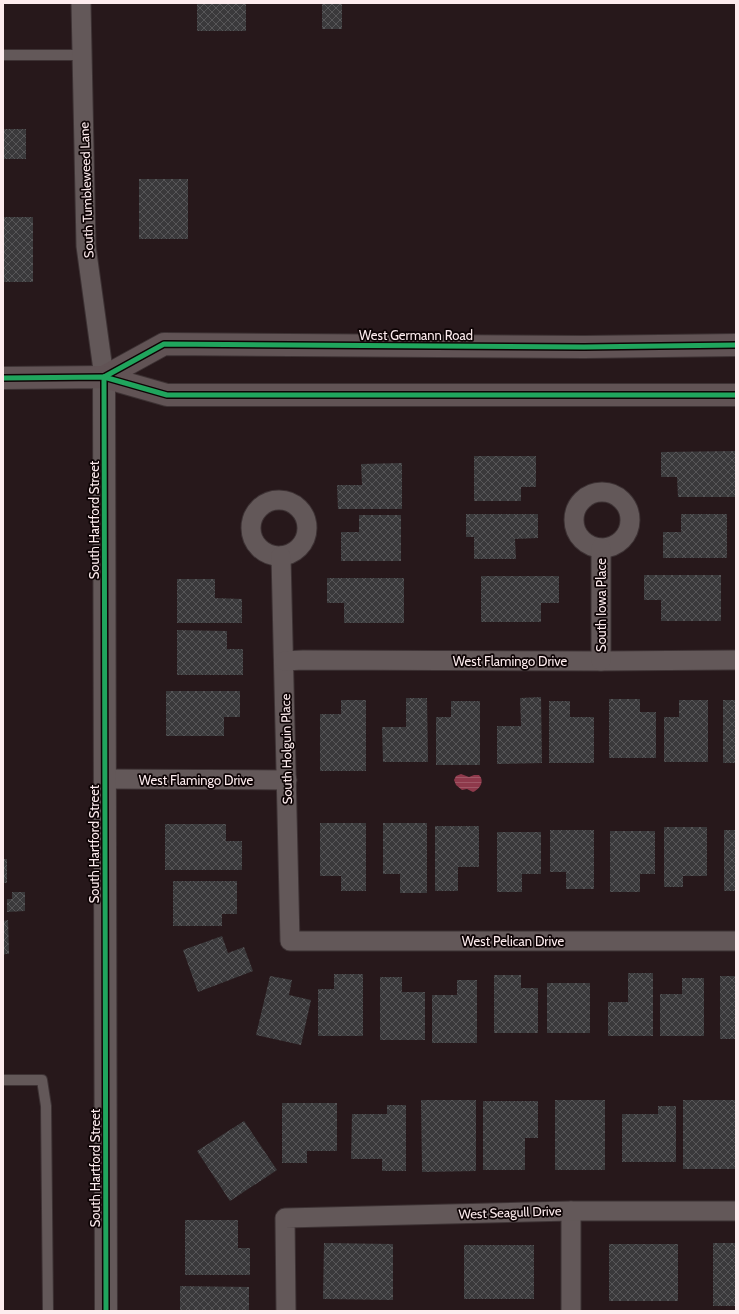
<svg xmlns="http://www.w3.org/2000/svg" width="739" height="1314" font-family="Cabin,sans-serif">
	<defs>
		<pattern id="water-rules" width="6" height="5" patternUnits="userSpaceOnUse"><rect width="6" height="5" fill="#8e394b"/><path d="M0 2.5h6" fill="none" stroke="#9f5665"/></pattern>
		<pattern id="building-cross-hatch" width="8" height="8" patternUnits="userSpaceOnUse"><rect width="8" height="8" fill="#3a393b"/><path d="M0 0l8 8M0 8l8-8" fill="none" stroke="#575658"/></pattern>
	</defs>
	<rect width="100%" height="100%" fill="#27181b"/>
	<!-- water -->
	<path fill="url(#water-rules)" d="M461 774 469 777 474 775H479C485 781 480 789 473 792L467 789 462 790 456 785 454 780 456 776Z"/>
	<!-- building -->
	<g fill="url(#building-cross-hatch)">
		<rect x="197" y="3" width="49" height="28"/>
		<rect x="322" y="3" width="20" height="26"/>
		<rect x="3" y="129" width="23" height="30"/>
		<rect x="139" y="179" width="49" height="60"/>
		<rect x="3" y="217" width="30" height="65"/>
		<path d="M736 451V497H678L677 477H661V452Z"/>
		<path d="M474 456H536V487H521V501H474Z"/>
		<path d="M402 463V509H338L337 485H362L361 464Z"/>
		<path d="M466 514H538V538L515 539 516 559H474V537H466Z"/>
		<path d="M681 514H727V558H663V532H681Z"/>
		<path d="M359 515H401V561H341V532H359Z"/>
		<path d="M644 575H721V621H661V600H644Z"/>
		<path d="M481 576H559V603H541V622H481Z"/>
		<path d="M327 578H404V623H344V603H327Z"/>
		<path d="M177 579H215V598L242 599V623H177Z"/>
		<path d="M177 630 227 631V649H243V675H177Z"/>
		<path d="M166 691H240V717H224V736H166Z"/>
		<path d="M541 697 542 763 497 764V726H521L520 698Z"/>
		<path d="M406 698H427L428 762H383L382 727H406Z"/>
		<path d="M609 699H640V712H656V758H609Z"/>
		<path d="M341 700H366V771H320V714H341Z"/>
		<path d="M679 700H708V762H664V717H679Z"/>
		<rect x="723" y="700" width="13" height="63"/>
		<path d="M451 701H480V765H436V717H451Z"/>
		<path d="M549 701H570V717H594V763H549Z"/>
		<path d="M320 823H366V891H341V876H320Z"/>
		<path d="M383 823H427V893H400V874H383Z"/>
		<path d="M165 824H226V841H242V870H165Z"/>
		<path d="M435 826H479V867H458V891H435Z"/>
		<path d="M664 827H707V876H683V887H664Z"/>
		<path d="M550 830H594V889H566V872H550Z"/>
		<rect x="724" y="830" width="12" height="61"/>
		<path d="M610 831H655V874H640V892H610Z"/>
		<path d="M497 832H541V874H522V892H497Z"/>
		<rect x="3" y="859" width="4" height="24"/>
		<path d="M173 881H237V914H222V926H173Z"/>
		<path d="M12 892H25V911L7 912V899H12Z"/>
		<path d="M8 920 9 954H5L3 956V921Z"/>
		<path d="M222 936 228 953 244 947 253 971 198 992 183 950Z"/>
		<path d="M628 973H653V1036H608V1002H628Z"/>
		<path d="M334 974H363V1036H318V989H334Z"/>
		<path d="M494 975H521V988H538V1033H494Z"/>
		<path d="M270 976 292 980 289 995 311 1000 301 1045 256 1035Z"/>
		<rect x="720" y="976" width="16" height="63"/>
		<path d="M380 977H402V992H425V1040H380Z"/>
		<path d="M682 978H704V1036H660V994H682Z"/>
		<path d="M457 980H477V1043H432V995H457Z"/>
		<rect x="547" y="983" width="43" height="50"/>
		<path d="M421 1100H476V1171L422 1172Z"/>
		<rect x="555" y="1100" width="50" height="70"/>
		<rect x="683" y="1100" width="53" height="69"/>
		<path d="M483 1101H538V1138H525V1170H483Z"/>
		<path d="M282 1103H337V1151H307V1163H282Z"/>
		<path d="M387 1105H406V1171H382V1159H351L352 1114H387Z"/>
		<path d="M658 1106H676V1162H622V1114H658Z"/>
		<path d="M244 1121 277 1170 230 1201 197 1151Z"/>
		<path d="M185 1220H238V1248H250V1275H185Z"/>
		<path d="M324 1243 393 1244V1300L323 1299Z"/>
		<rect x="713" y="1243" width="23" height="63"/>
		<rect x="609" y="1244" width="69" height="57"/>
		<rect x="464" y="1245" width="70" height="54"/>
		<path d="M180 1286 249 1287V1311H180Z"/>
	</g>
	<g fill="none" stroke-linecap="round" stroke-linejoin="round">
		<defs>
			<g id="service">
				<path d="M3 55H82"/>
				<path d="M3 1080H42L46 1106 48 1311"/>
			</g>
			<g id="minor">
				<path d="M81 3 86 246 104 377"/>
				<circle cx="602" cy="520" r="28"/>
				<circle cx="279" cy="528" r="28"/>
				<path d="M281 556 290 941H736"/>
				<path d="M284 661 303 660 601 661 736 660"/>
				<path d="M601 661V548"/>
				<path d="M105 779 287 780"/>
				<path d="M571 1211V1311"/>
				<path d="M286 1311 285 1218 571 1211H736"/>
			</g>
			<path id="tertiary" d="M104 377 106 1311"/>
			<g id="secondary">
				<path d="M104 377 164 344 584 347 736 345"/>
				<path d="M3 378 104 377 167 395H736"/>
			</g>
		</defs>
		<!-- service casing -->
		<use href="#service" stroke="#3d3234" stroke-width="12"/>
		<!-- minor casing -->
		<use href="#minor" stroke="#3d3234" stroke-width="21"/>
		<!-- tertiary casing -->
		<use href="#tertiary" stroke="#3d3234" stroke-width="24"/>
		<!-- secondary casing -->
		<use href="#secondary" stroke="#3d3234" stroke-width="24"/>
		<!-- service -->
		<use href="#service" stroke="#635859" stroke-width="10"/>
		<!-- minor -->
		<use href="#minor" stroke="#635859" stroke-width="19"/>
		<!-- tertiary -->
		<use href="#tertiary" stroke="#635859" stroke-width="22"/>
		<!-- secondary -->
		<use href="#secondary" stroke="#615355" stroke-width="22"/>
		<defs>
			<g id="cycleway">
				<path d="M104 377 106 1311"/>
				<path d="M104 377 164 344 584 347 736 345"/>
				<path d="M3 378 104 377 167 395H736"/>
			</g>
		</defs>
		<!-- cycleway casing -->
		<use href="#cycleway" stroke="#0e0405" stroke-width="8"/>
		<!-- cycleway -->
		<use href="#cycleway" stroke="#20a55d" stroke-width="5"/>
	</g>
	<g text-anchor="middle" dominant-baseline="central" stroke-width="3.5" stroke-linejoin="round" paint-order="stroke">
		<!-- street labels -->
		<g font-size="13" fill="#fdecee" stroke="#0e0405">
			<text transform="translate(86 190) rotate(-92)">South Tumbleweed Lane</text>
			<text x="416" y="335">West Germann Road</text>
			<text transform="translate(94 520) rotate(-90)">South Hartford Street</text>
			<text transform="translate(601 605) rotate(-90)">South Iowa Place</text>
			<text x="510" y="661">West Flamingo Drive</text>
			<text transform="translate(286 749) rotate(-91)">South Holguin Place</text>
			<text x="196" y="780">West Flamingo Drive</text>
			<text transform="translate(94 844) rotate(-90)">South Hartford Street</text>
			<text x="513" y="941">West Pelican Drive</text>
			<text transform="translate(95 1168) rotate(-90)">South Hartford Street</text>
			<text transform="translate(510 1212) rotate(-2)">West Seagull Drive</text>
		</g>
	</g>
	<!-- border -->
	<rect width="739" height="1314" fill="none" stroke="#fdecee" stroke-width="8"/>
</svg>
